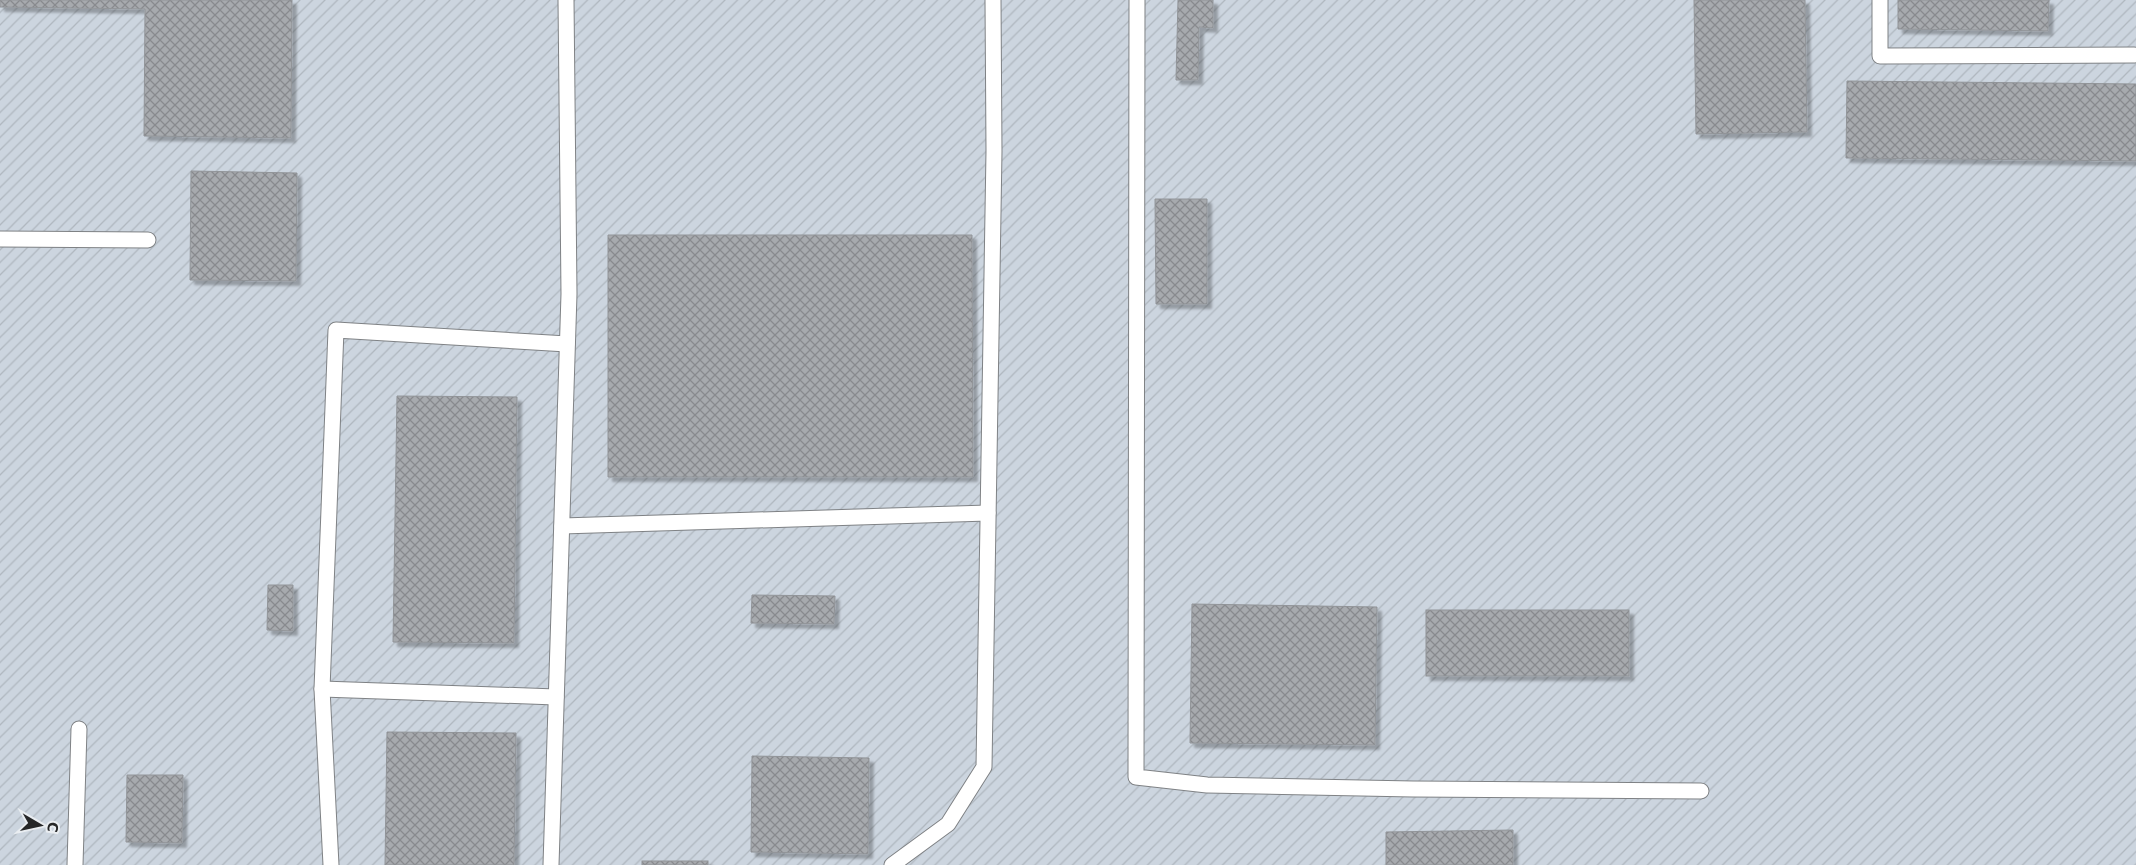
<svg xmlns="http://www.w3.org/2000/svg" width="2136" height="865" font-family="'DejaVu Sans',sans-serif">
	<defs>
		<pattern id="industrial-furrows" width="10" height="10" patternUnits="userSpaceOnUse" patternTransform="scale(1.25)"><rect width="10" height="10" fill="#ccd5df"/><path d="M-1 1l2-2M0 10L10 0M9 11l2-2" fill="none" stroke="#afb7bf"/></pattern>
		<pattern id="building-cross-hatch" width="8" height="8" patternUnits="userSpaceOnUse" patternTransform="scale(1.25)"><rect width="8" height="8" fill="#a7aaae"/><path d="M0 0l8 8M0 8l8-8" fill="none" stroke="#888a8e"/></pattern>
		<filter id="shadow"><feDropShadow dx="4.5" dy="4.5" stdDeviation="1" flood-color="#0004"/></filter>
	</defs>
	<rect width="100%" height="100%" fill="#dce0e3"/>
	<!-- industrial -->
	<rect fill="url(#industrial-furrows)" x="0" y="0" width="2136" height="865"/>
	<!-- building -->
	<g fill="url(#building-cross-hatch)" stroke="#919498" filter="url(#shadow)">
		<path d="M0 0H292L291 138 144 136 145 9 0 7Z"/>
		<path d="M1178 0H1213V28L1199 27 1198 80H1176Z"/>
		<path d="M1694 0H1805L1807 132 1696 134Z"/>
		<path d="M1898 0H2049L2048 31 1898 29Z"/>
		<path d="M1847 81 2136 84V161L1846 158Z"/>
		<path d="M191 171 297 173 296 281 190 280Z"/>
		<path d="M1155 199H1207V304H1156Z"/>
		<path d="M608 235H972L973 477H608Z"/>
		<path d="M397 396 517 397 514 643 393 642Z"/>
		<path d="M268 585H293V631L267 630Z"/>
		<path d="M752 595 835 596 834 624 751 623Z"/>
		<path d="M1192 604 1377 607 1375 745 1190 743Z"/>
		<rect x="1426" y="610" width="203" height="66"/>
		<path d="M387 732 516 733 514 865H385Z"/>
		<path d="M752 756 869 758 868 854 751 852Z"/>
		<path d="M127 775H183L182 843 126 842Z"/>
		<path d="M1513 830V865H1386V832Z"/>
		<rect x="642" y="861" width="66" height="4"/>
	</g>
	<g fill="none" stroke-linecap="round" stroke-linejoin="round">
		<defs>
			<g id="lane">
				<path d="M1137 0 1136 777 1207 785 1413 789 1701 791"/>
				<path d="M1880 0V56L2134 55"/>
				<path d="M0 239 148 240"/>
				<path d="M562 526 988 513"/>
				<path d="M322 689 556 697"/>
				<path d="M75 865 79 729"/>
				<path d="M331 865 322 689 336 330 567 344"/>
				<path d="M551 865 569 294 566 0"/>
				<path d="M892 865 948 824 984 767 994 151 993 0"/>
			</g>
		</defs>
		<!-- lane casing -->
		<use href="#lane" stroke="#7f8285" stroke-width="17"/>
		<!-- lane -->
		<use href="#lane" stroke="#fff" stroke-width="15"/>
	</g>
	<!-- north arrow -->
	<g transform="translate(40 825) rotate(99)" stroke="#e9edf1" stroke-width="4" paint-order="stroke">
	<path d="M0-4L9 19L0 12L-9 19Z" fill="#252627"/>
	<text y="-8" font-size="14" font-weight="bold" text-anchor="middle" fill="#252627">С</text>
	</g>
</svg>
